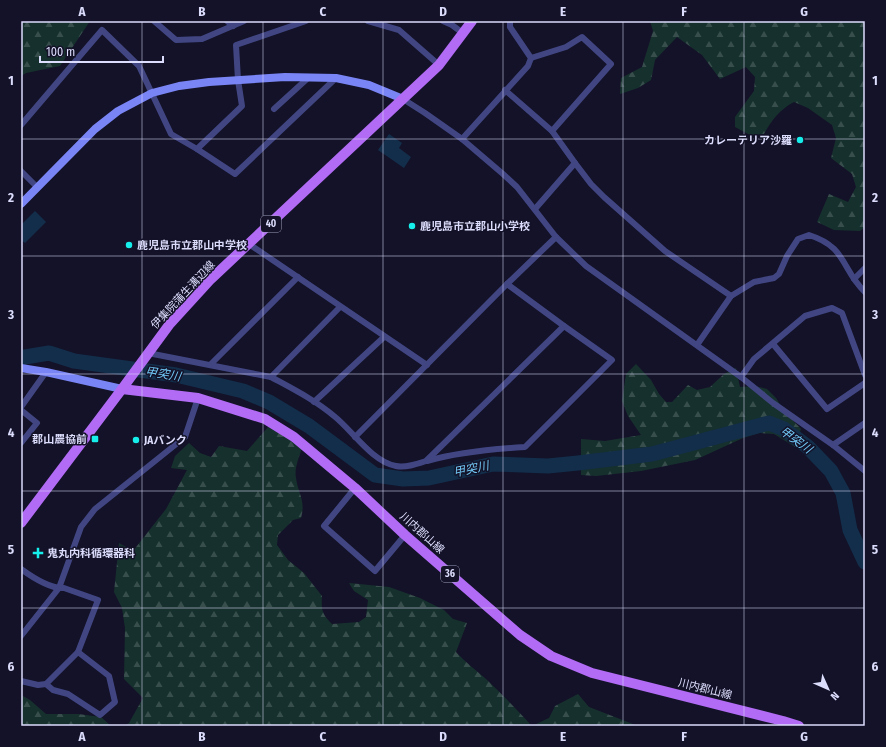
<svg xmlns="http://www.w3.org/2000/svg" width="886" height="747" font-family="'Fira Sans Condensed','Noto Sans JP',sans-serif">
	<defs>
		<pattern id="forest-firs" width="22" height="20" patternUnits="userSpaceOnUse"><rect width="22" height="20" fill="#16312d"/><path d="M5 1l3.5 6h-7zM16 11l3.5 6h-7z" fill="#374e4c"/></pattern>
	</defs>
	<rect width="100%" height="100%" fill="#131228"/>
	<!-- forest -->
	<g fill="url(#forest-firs)">
		<path d="M21 21H90L60 66 26 73 21 76Z"/>
		<path d="M650 21H865V227L860 231 834 230 817 222 829 194 848 202 856 187 852 174 831 158 836 138 832 125 808 108 794 102C780 109 771 121 764 134L750 135 735 127V117L754 91 755 77 746 67 720 79 702 55 677 37 655 60 651 80 638 88 620 94 621 78 642 67 653 31Z"/>
		<path d="M636 364 651 380 659 394 666 402H672L688 385 697 390 710 387 724 374 736 368 740 387 755 386 767 389 776 398 784 411 801 429 795 447 774 434 759 433 743 438 695 460 641 471 596 476 581 475V439L605 441 641 435 628 416 622 401 626 374Z"/>
		<path d="M269 426 302 448C299 457 294 469 296 478 298 494 306 500 301 518L293 520 278 535 277 545 288 560 304 573 322 596C321 610 322 614 332 624L359 622 366 617 368 600 354 591 349 583 389 587 420 598 444 610 453 619 467 623 456 652C465 662 476 670 486 679 502 694 517 710 532 726L549 718 555 706 578 694 589 707 638 726H124L129 723 143 698 124 679 125 628 122 608 114 592 119 543 133 551 166 509 187 470 171 468 175 456 189 443 200 453 211 457 219 446 247 451Z"/>
		<path d="M21 695 30 700 46 714H78L101 717 111 726H21Z"/>
	</g>
	<!-- water -->
	<g fill="#132e4b">
		<path d="M389 134 402 143 399 148 411 157 404 168 378 150Z"/>
		<path d="M35 211 46 222 25 243 21 240V225Z"/>
	</g>
	<g fill="none" stroke-linecap="round" stroke-linejoin="round">
		<!-- river -->
		<path stroke="#132e4b" stroke-width="15" d="M21 359 25 357 49 353 74 361 176 375 243 391 269 402 309 426 375 475 403 479 429 478 493 464 548 466 578 463 652 454 769 423 784 429 808 447 831 471 843 493 850 530 865 562"/>
		<!-- street -->
		<g stroke="#414683" stroke-width="6">
			<path d="M154 21 176 40 202 39 244 21"/>
			<path d="M227 21 233 26"/>
			<path d="M368 21 399 30 439 65"/>
			<path d="M443 21 452 25 464 34"/>
			<path d="M505 90 552 131 611 64 582 37 566 47 531 58"/>
			<path d="M403 99 425 113 462 139 503 174 517 187 556 237 586 266 741 377 773 403 833 445 865 471"/>
			<path d="M274 109 308 78"/>
			<path d="M21 125 102 30 139 66 171 134 197 149 235 174 336 78"/>
			<path d="M552 131 575 163"/>
			<path d="M462 139 528 66 531 58 510 27V21"/>
			<path d="M197 149 242 106 238 80 236 45 306 21"/>
			<path d="M21 171 37 187"/>
			<path d="M535 209 575 163 591 184 604 197 665 251 731 296"/>
			<path d="M249 244 427 365"/>
			<path d="M854 279 865 268"/>
			<path d="M773 344 827 409 865 383"/>
			<path d="M697 345 731 296 754 282 774 278 779 274 787 256 798 239 809 235C847 247 841 269 865 292"/>
			<path d="M148 353 271 377 340 307"/>
			<path d="M210 365 298 277"/>
			<path d="M271 377C293 389 315 400 334 416 352 430 372 462 396 466 406 468 417 464 426 461L564 326 507 284"/>
			<path d="M741 377 754 359 805 316 832 308 842 313 865 375"/>
			<path d="M314 402 384 337"/>
			<path d="M21 407 46 372"/>
			<path d="M21 410 37 423 21 443"/>
			<path d="M355 437 507 284 556 237"/>
			<path d="M833 445 865 423"/>
			<path d="M427 461C459 452 492 449 525 447L612 360 564 326"/>
			<path d="M355 488 324 526 375 571 405 535"/>
			<path d="M21 569C32 577 51 589 64 588L98 600 78 652 46 684 38 685 21 681"/>
			<path d="M21 636 59 588 81 527 95 509 185 437 198 398"/>
			<path d="M46 684 53 690 68 694 100 715 115 702 109 676 78 652"/>
		</g>
		<!-- secondary -->
		<g stroke="#7a85f5" stroke-width="8">
			<path d="M21 204 95 129 118 111 152 93 179 86 209 82 285 77 336 78 369 85 403 99"/>
			<path d="M21 368 46 372 122 389"/>
		</g>
		<!-- primary -->
		<g stroke="#b16bf4" stroke-width="10">
			<path d="M122 389 198 398 265 419 294 437 355 488 405 535 520 635 551 656 592 673 783 721 799 726"/>
			<path d="M21 523 122 389 169 325 211 279 439 65 472 21"/>
		</g>
	</g>
	<!-- grid -->
	<path fill="none" stroke="#dcdcfc" stroke-width="1" stroke-opacity="0.55" d="M142 21V726M263 21V726M383 21V726M503 21V726M623 21V726M744 21V726M21 139H865M21 256H865M21 374H865M21 491H865M21 608H865"/>
	<!-- markers -->
	<g fill="#16eeeb" stroke="#131228" stroke-width="1.5">
		<circle cx="800" cy="140" r="4"/>
		<circle cx="412" cy="226" r="4"/>
		<circle cx="129" cy="245" r="4"/>
		<rect x="91" y="435" width="8" height="8" rx="2"/>
		<circle cx="136" cy="440" r="4"/>
		<path d="M36 547h4v4h4v4h-4v4h-4v-4h-4v-4h4z"/>
	</g>
	<g text-anchor="middle" dominant-baseline="central" stroke-width="3" stroke-linejoin="round" paint-order="stroke">
		<!-- shield labels -->
		<g fill="#131228" stroke="#a09fbc" stroke-width="1">
			<rect x="261" y="216" width="20" height="16" rx="3"/>
			<rect x="441" y="566" width="18" height="16" rx="3"/>
		</g>
		<g font-size="10" font-weight="bold" fill="#dcdcfc">
			<text x="271" y="224">40</text>
			<text x="450" y="574">36</text>
		</g>
		<!-- poi labels -->
		<g font-size="11" font-weight="bold" fill="#dcdcfc" stroke="#131228" text-anchor="start">
			<text x="792" y="140" text-anchor="end">カレーテリア沙羅</text>
			<text x="420" y="226">鹿児島市立郡山小学校</text>
			<text x="137" y="245">鹿児島市立郡山中学校</text>
			<text x="87" y="439" text-anchor="end">郡山農協前</text>
			<text x="144" y="440">JAバンク</text>
			<text x="47" y="553">鬼丸内科循環器科</text>
		</g>
		<!-- street labels -->
		<g font-size="11" fill="#dcdcfc" stroke="#131228">
			<text transform="translate(183 295) rotate(-47)">伊集院蒲生溝辺線</text>
			<text transform="translate(422 533) rotate(42)">川内郡山線</text>
			<text transform="translate(705 689) rotate(14)">川内郡山線</text>
		</g>
		<!-- water labels -->
		<g font-size="12" font-style="italic" fill="#71c7f5" stroke="#131228">
			<text transform="translate(163 374) rotate(9)">甲突川</text>
			<text transform="translate(796 440) rotate(36)">甲突川</text>
			<text transform="translate(471 469) rotate(-12)">甲突川</text>
		</g>
	</g>
	<!-- border -->
	<rect width="886" height="747" fill="none" stroke="#131228" stroke-width="44"/>
	<!-- north arrow -->
	<g transform="translate(828 689) rotate(135)" stroke="#131228" stroke-width="3" paint-order="stroke">
	<path d="M0-3L7 15L0 10L-7 15Z" fill="#dcdcfc"/>
	<text y="-6" font-size="11" font-weight="bold" text-anchor="middle" fill="#dcdcfc">N</text>
	</g>
	<!-- scale -->
	<path d="M40 56v6h123v-6" fill="none" stroke="#dcdcfc" stroke-width="2"/>
	<text x="46" y="56" font-size="12" fill="#dcdcfc" stroke="#131228" stroke-width="3" paint-order="stroke">100 m</text>
	<rect x="22" y="22" width="842" height="703" fill="none" stroke="#dcdcfc" stroke-width="1.5"/>
	<g font-size="13" text-anchor="middle" font-weight="bold" fill="#dcdcfc">
		<text x="82" y="16">A</text>
		<text x="202" y="16">B</text>
		<text x="323" y="16">C</text>
		<text x="443" y="16">D</text>
		<text x="563" y="16">E</text>
		<text x="684" y="16">F</text>
		<text x="804" y="16">G</text>
		<text x="11" y="85">1</text>
		<text x="875" y="85">1</text>
		<text x="11" y="202">2</text>
		<text x="875" y="202">2</text>
		<text x="11" y="319">3</text>
		<text x="875" y="319">3</text>
		<text x="11" y="437">4</text>
		<text x="875" y="437">4</text>
		<text x="11" y="554">5</text>
		<text x="875" y="554">5</text>
		<text x="11" y="671">6</text>
		<text x="875" y="671">6</text>
		<text x="82" y="741">A</text>
		<text x="202" y="741">B</text>
		<text x="323" y="741">C</text>
		<text x="443" y="741">D</text>
		<text x="563" y="741">E</text>
		<text x="684" y="741">F</text>
		<text x="804" y="741">G</text>
	</g>
</svg>
